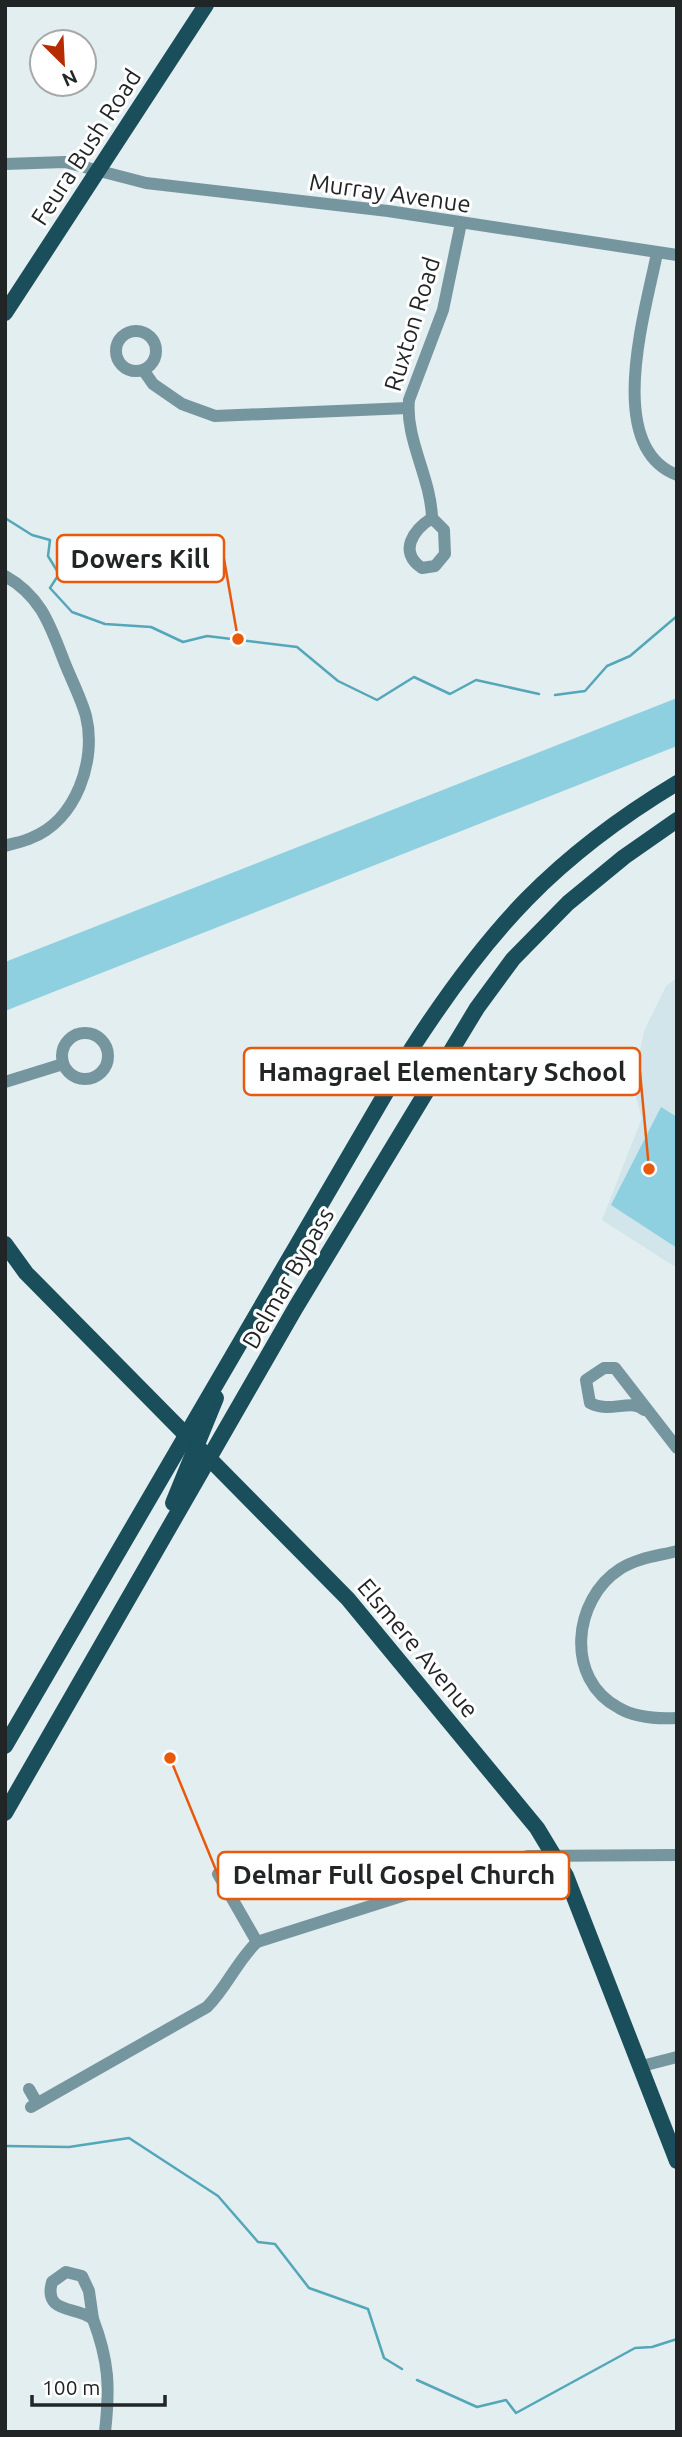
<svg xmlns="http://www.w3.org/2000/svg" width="682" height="2437" font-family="Ubuntu,sans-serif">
	<rect width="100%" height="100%" fill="#e3eef0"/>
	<!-- built -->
	<path fill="#d1e5ea" d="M677 978V1268L602 1220 642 1118 633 1087 644 1031 666 986Z"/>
	<!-- green -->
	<g fill="#8ed0e0">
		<path d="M677 698V746L5 1011V962Z"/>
		<path d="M661 1107 677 1117V1248L611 1205Z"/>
	</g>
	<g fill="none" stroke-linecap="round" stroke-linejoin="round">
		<!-- stream -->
		<g stroke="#54a6b9" stroke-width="2.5">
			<path d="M5 518 32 535 50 540 48 556 59 574 50 588 72 612 105 624 151 627 183 642 207 636 297 647 338 681 377 700 414 677 450 694 476 680 539 694"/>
			<path d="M555 695 585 691 607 666 630 656 677 616"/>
			<path d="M5 2146 69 2147 129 2138 218 2196 258 2242 275 2244 309 2288 368 2309 384 2358 402 2369"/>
			<path d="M417 2380 477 2407 506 2400 516 2413 635 2348 652 2347 677 2339"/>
		</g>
		<!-- minor -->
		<g stroke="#76969f" stroke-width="12">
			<path d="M5 164 65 162 146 183 388 211 677 255"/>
			<path d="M657 253C646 310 603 447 677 475"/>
			<circle cx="136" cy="351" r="20"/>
			<path d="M144 371 153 384 182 404 215 416 408 408"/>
			<path d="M432 518C431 478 405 439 409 400L443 310 461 223"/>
			<path d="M432 518 444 530 445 554 435 566 422 568C398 552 413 530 432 518Z"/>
			<path d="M5 576C41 596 50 625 64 661 71 679 81 698 86 716 97 760 76 821 31 838 23 842 14 843 5 846"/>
			<circle cx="85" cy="1056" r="23"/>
			<path d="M5 1082 63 1064"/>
			<path d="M644 1410C630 1398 611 1414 590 1403L586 1380 604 1368H615L677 1448"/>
			<path d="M677 1551C658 1556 637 1558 620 1569 573 1599 564 1679 619 1708 636 1718 658 1719 677 1718"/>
			<path d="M218 1874 257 1942"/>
			<path d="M642 2066 677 2057"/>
			<path d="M29 2089 37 2103"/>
			<path d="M31 2107 207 2007C227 1987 237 1961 257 1942L528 1856 677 1855"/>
			<path d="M66 2272 82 2276 89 2291 93 2319C76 2306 43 2314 52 2282Z"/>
			<path d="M93 2319C109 2361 110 2387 105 2432"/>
		</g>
		<!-- major -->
		<g stroke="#1a4e5a" stroke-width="16">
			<path d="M5 313 206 5"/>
			<path d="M5 1244 26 1273 348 1599 537 1828 566 1876 677 2161"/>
			<path d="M173 1503 216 1398"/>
			<path d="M5 1746 412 1048C489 929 554 857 677 783"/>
			<path d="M5 1813 296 1307 477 1008 513 959 568 903 624 857 677 820"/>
		</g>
	</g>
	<g text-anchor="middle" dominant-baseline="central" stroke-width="6" stroke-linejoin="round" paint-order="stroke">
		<!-- street labels -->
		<g font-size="24" fill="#222526" stroke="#fff">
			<text transform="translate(86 147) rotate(-57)">Feura Bush Road</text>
			<text transform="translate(390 193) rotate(8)">Murray Avenue</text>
			<text transform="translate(412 324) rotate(-73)">Ruxton Road</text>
			<text transform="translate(288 1278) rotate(-60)">Delmar Bypass</text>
			<text transform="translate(418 1648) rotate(50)">Elsmere Avenue</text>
		</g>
	</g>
	<!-- callouts -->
	<path fill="none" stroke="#e8590c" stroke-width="2.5" d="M238 639L224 559M649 1169L640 1072M170 1758L218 1875"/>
	<g fill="#e8590c" stroke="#fff" stroke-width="2.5">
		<circle cx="238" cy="639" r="7"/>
		<circle cx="649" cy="1169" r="7"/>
		<circle cx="170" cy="1758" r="7"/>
	</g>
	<g fill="#fff" stroke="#e8590c" stroke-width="2.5">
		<rect x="57" y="535" width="167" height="47" rx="7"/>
		<rect x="244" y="1048" width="396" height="47" rx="7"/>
		<rect x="218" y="1852" width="351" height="47" rx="7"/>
	</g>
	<g font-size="26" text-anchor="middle" font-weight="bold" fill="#222526">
		<text x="140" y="568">Dowers Kill</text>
		<text x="442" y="1081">Hamagrael Elementary School</text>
		<text x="394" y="1884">Delmar Full Gospel Church</text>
	</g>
	<!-- border -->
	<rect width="682" height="2437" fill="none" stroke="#222526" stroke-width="14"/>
	<!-- north arrow -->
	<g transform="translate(63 63) rotate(156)"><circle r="33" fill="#ffffff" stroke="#a7a8a8" stroke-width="2"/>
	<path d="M0-5L12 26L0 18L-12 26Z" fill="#b62c00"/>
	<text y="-10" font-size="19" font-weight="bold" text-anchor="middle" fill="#222526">N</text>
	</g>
	<!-- scale -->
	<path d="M32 2395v10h133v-10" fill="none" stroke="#222526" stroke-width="3.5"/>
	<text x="42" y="2395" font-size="21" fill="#222526" stroke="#ffffff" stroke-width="5" paint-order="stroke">100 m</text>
</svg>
